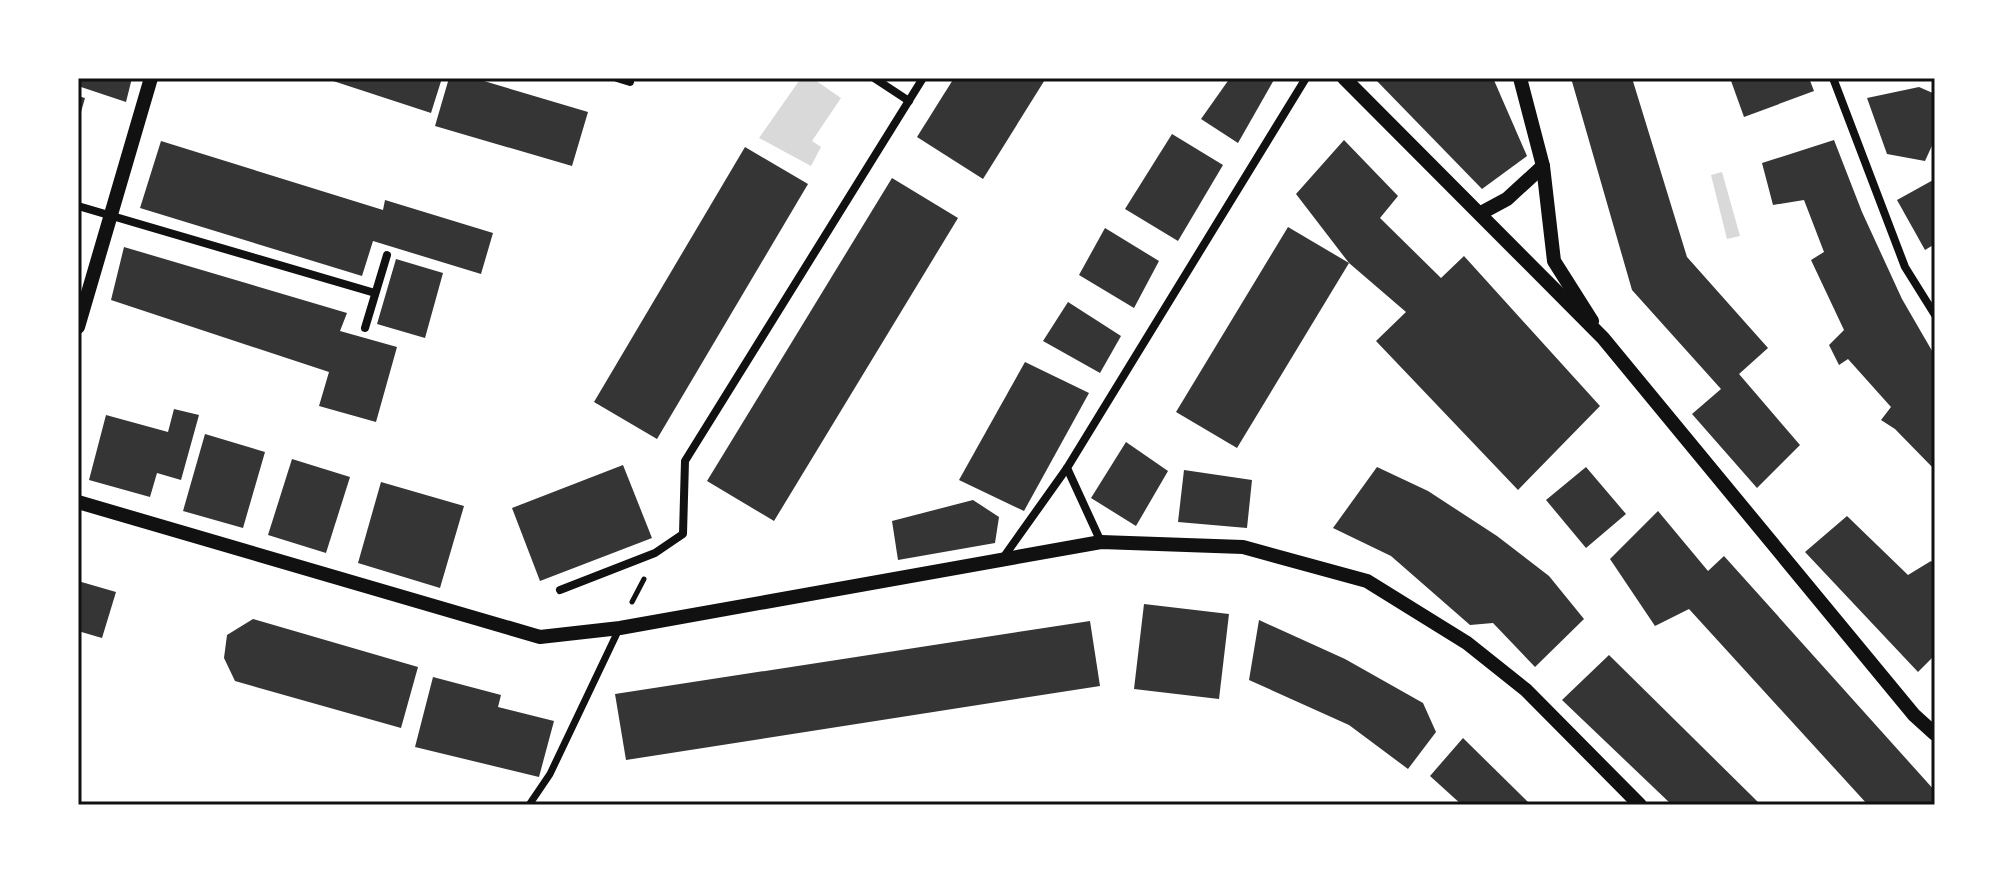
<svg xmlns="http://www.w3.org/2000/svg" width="2013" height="883" font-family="'IBM Plex Serif',serif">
	<rect width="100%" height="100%" fill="#fff"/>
	<!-- water -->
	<g fill="#d9d9d9">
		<path d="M801 78H812L841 98 812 141 821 147 811 166 759 138Z"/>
		<path d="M1722 172 1740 236 1727 239 1711 175Z"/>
	</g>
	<!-- building -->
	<g fill="#353535">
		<path d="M78 78H132L126 102 78 86Z"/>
		<path d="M324 78H442L431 113Z"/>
		<path d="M449 78H474L588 112 572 166 435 126Z"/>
		<path d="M954 78H1046L983 179 917 137Z"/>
		<path d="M1230 78H1275L1238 143 1201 119Z"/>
		<path d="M1374 78H1493L1527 156 1482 189Z"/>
		<path d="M1571 78H1632L1687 257 1768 348 1739 374 1800 445 1757 488 1692 414 1721 389 1632 290Z"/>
		<path d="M1730 78H1809L1814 91 1744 117Z"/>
		<path d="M1919 87 1935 94V139L1925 161 1887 154 1867 98Z"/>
		<path d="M78 96 85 98 79 119H78Z"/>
		<path d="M1172 134 1223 165 1178 241 1125 209Z"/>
		<path d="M1344 140 1398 196 1380 218 1441 278 1464 256 1600 406 1518 490 1376 341 1406 312 1349 263 1296 194Z"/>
		<path d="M1834 140 1862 212 1902 299 1935 356V470L1895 429 1881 420 1891 407 1848 359 1839 365 1829 345 1844 330 1811 260 1824 252 1804 200 1773 205 1762 163Z"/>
		<path d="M161 141 383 210 385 200 493 233 481 274 373 241 362 276 140 208Z"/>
		<path d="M745 147 808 184 657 439 594 402Z"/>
		<path d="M892 178 958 218 774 521 707 481Z"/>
		<path d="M1935 179V244L1925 250 1897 200Z"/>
		<path d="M1288 227 1349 263 1237 448 1176 412Z"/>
		<path d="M1105 228 1159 261 1134 308 1079 275Z"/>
		<path d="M124 247 347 313 340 331 397 347 376 422 319 406 329 372 111 300Z"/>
		<path d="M396 259 443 273 425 338 377 324Z"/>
		<path d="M1068 302 1121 336 1100 373 1043 341Z"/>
		<path d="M1025 362 1089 393 1024 511 959 480Z"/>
		<path d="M174 409 199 415 181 480 157 473 150 497 89 480 106 415 168 432Z"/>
		<path d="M205 434 265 452 243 528 183 511Z"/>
		<path d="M1126 442 1168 471 1136 526 1091 498Z"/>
		<path d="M292 459 350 477 326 553 268 535Z"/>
		<path d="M623 465 652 538 540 581 512 508Z"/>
		<path d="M1377 467 1428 491 1497 536 1549 576 1584 619 1535 667 1493 623 1470 625 1391 556 1333 528Z"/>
		<path d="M1586 467 1626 514 1586 548 1546 500Z"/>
		<path d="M1184 470 1252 480 1247 528 1178 522Z"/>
		<path d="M381 482 464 506 440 588 358 563Z"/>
		<path d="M973 500 999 517 995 543 898 560 892 521Z"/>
		<path d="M1658 511 1708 571 1724 556 1935 791V805H1868L1689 609 1655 626 1610 559Z"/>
		<path d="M1847 516 1908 575 1931 561 1935 565V655L1918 672 1805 552Z"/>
		<path d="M78 581 116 592 102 638 78 631Z"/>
		<path d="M1144 604 1229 614 1219 699 1134 689Z"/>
		<path d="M253 619 418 667 401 728 235 681 224 658 227 635Z"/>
		<path d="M1259 620 1345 659 1423 703 1436 732 1408 769 1349 725 1249 680Z"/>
		<path d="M1090 621 1100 686 626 760 615 694Z"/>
		<path d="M1609 655 1761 805H1672L1562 700Z"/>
		<path d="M433 677 501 695 498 707 554 721 539 777 415 747Z"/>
		<path d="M1463 738 1531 805H1462L1430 776Z"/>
	</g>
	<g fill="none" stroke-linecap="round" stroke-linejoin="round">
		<!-- path -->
		<path stroke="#111" stroke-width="5" d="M632 602 644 579"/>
		<!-- pedestrian -->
		<path stroke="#111" stroke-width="7" d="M529 805 550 774 619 629"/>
		<!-- minor -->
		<g stroke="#111" stroke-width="8">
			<path d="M617 78 630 82"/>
			<path d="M874 78 909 101"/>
			<path d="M1833 78 1905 267 1935 315"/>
			<path d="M78 206 375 293"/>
			<path d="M365 328 387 255"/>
			<path d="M1067 468 1101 542"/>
			<path d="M1003 558 1067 468 1306 78"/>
			<path d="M560 590 655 553 683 534 685 461 923 78"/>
		</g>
		<!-- tertiary -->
		<g stroke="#111" stroke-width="14">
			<path d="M1344 78 1603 338 1914 715 1935 734"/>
			<path d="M1520 78 1543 166 1554 261 1592 321"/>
			<path d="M1481 213 1507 199 1543 166"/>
			<path d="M78 327 151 78"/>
			<path d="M78 502 540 637 620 628 1101 542 1243 547 1367 581 1467 643 1526 690 1640 805"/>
		</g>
	</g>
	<!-- border -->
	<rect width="2013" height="883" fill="none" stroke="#ffffff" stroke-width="160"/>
	<rect x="80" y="80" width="1853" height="723" fill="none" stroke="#111" stroke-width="3"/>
</svg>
